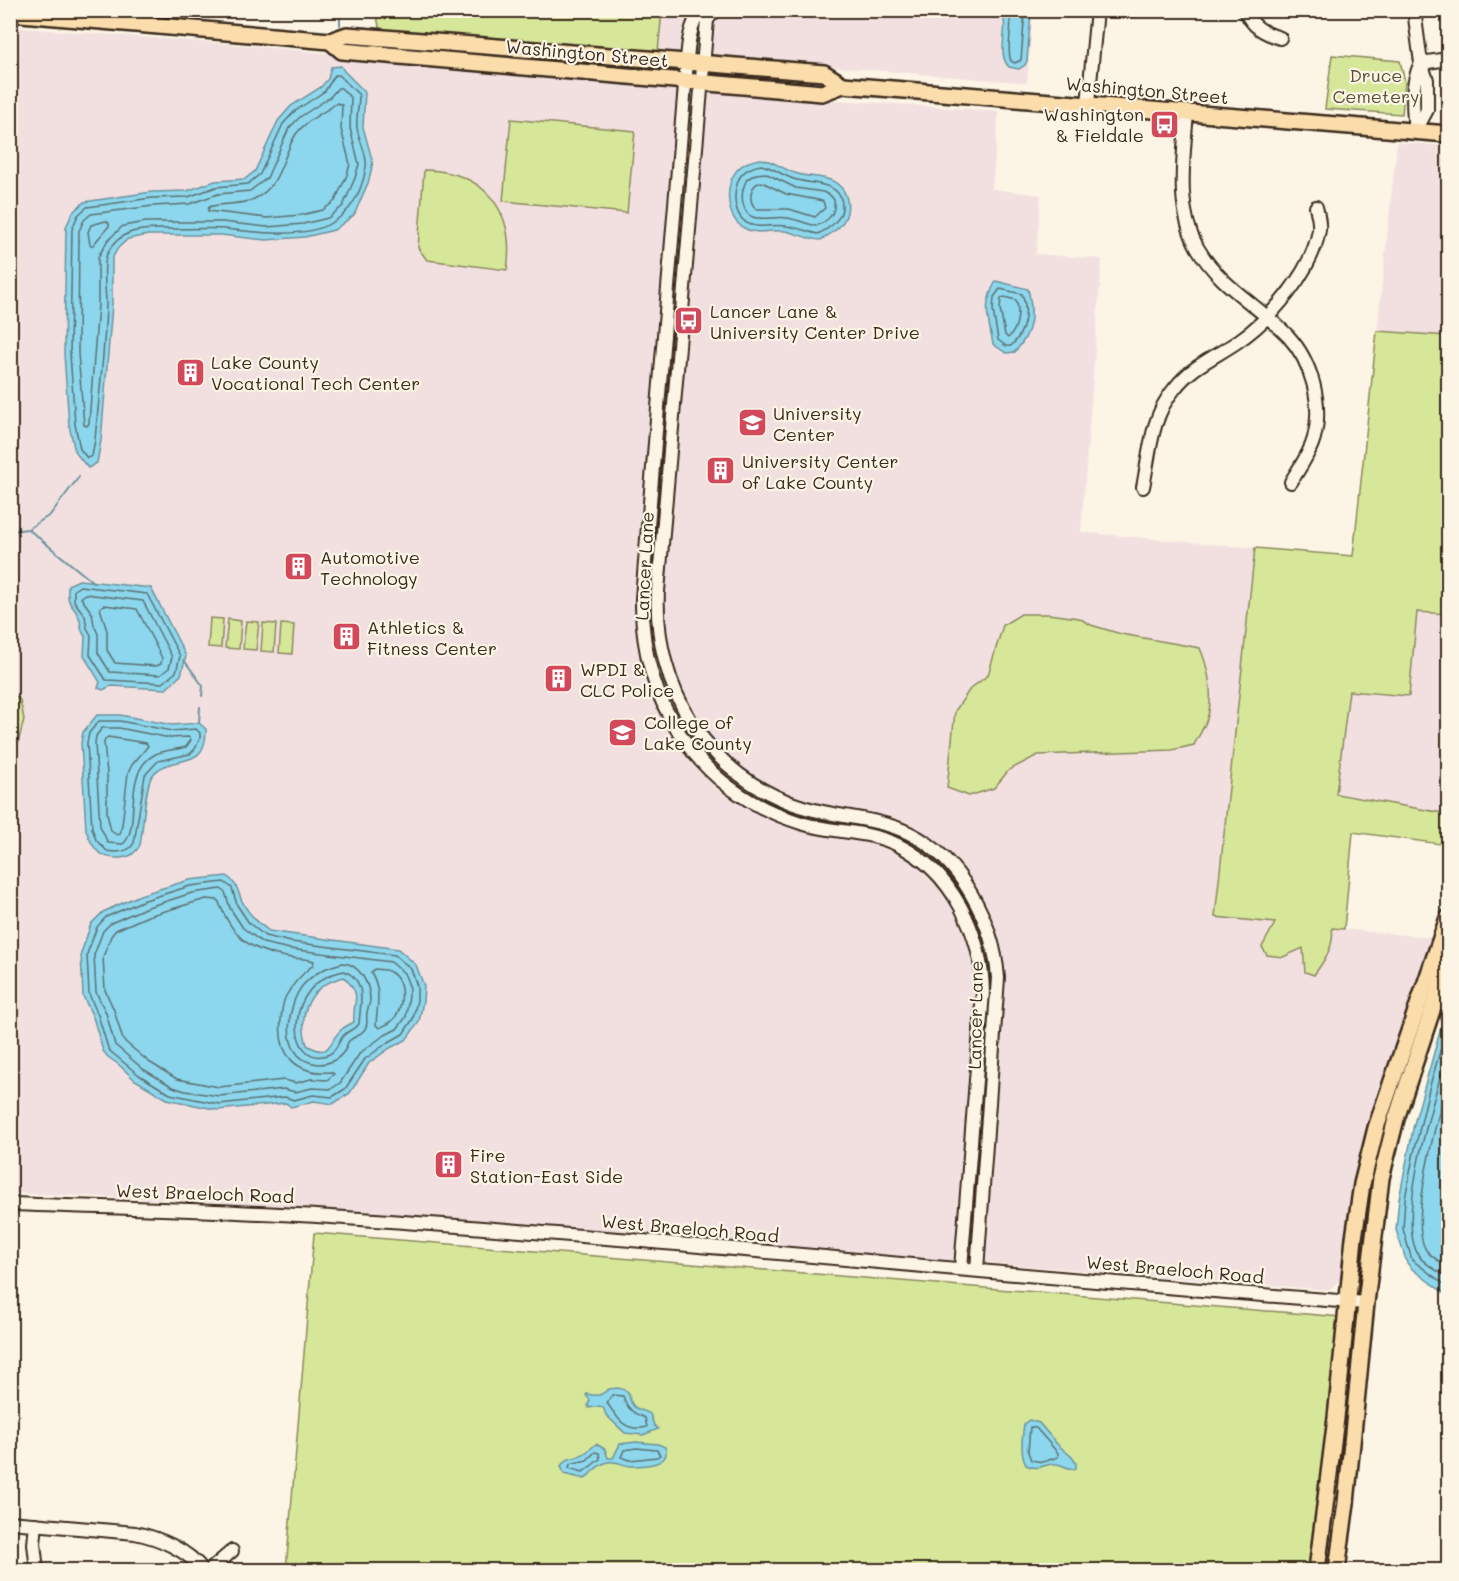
<svg xmlns="http://www.w3.org/2000/svg" width="1459" height="1581" font-family="Mali,sans-serif">
	<rect width="100%" height="100%" fill="#fcf5e5"/>
	<filter id="ink" filterUnits="userSpaceOnUse"><feTurbulence type="fractalNoise" baseFrequency=".0167" numOctaves="2"/><feDisplacementMap in="SourceGraphic" scale="12" xChannelSelector="R" yChannelSelector="G"/><feConvolveMatrix kernelMatrix="1 2 1 2 8 2 1 2 1" color-interpolation-filters="sRGB"/></filter>
	<g filter="url(#ink)">
		<!-- built -->
		<g fill="#f2e0e1">
			<path d="M661 11H1033L1027 83 658 52Z"/>
			<path d="M11 27 244 45 530 73 628 86 999 111 992 189 1041 195 1036 254 1102 259 1081 532 1255 548 1215 917 1437 938 1404 1029 1355 1178 1340 1279 1329 1290 202 1201 11 1193Z"/>
			<path d="M1397 142 1448 146V336L1377 331Z"/>
			<path d="M1417 612 1448 614V814L1336 795 1349 691Z"/>
		</g>
		<!-- green -->
		<g fill="#d7e79a" stroke="#89885c" stroke-width="1.5">
			<path d="M108 11H200L199 19Z"/>
			<path d="M376 11H662L658 52H630L380 32Z"/>
			<path d="M361 42 544 55V59H482L361 47Z"/>
			<path d="M1332 55 1400 61 1405 82 1402 114 1325 109Z"/>
			<path d="M688 108H694L690 158 684 157Z"/>
			<path d="M511 119 635 131 627 213 503 201Z"/>
			<path d="M683 161 689 162 679 284 673 283Z"/>
			<path d="M424 170C485 171 516 211 507 270L427 260 418 248Z"/>
			<path d="M670 320H676L658 540 651 539Z"/>
			<path d="M1377 331 1448 336V614L1417 612 1409 696 1349 691 1336 794 1448 814V845L1353 832 1344 929 1332 928C1335 946 1324 961 1314 975L1305 972 1303 948 1283 957 1267 955 1262 947 1275 923 1215 917 1255 548 1353 556Z"/>
			<path d="M648 579H654L658 656 671 695 665 698 660 684 648 630Z"/>
			<path d="M1021 614H1048L1079 618 1091 625 1121 634 1200 648C1209 669 1214 697 1207 719 1204 728 1198 737 1194 745L1172 750 1038 755 1009 770 994 788 969 796 947 788 955 711 970 689 988 675 1003 625Z"/>
			<path d="M210 618 223 619 221 648 208 647Z"/>
			<path d="M228 619 241 621 239 649 225 648Z"/>
			<path d="M246 621 259 622 256 650 243 649Z"/>
			<path d="M263 623 276 624 274 652 261 651Z"/>
			<path d="M281 624 294 625 292 654 279 653Z"/>
			<path d="M10 693 20 700 24 719 18 744 11 746Z"/>
			<path d="M684 721 700 744 720 766 716 770 679 724Z"/>
			<path d="M741 783 782 805 825 819 824 824 778 810 739 788Z"/>
			<path d="M862 824C930 833 979 895 991 959 993 968 992 978 993 987H987L986 961 978 933 946 878 861 830Z"/>
			<path d="M11 881 17 882 11 961 10 881Z"/>
			<path d="M984 1028H990L984 1116 978 1115Z"/>
			<path d="M975 1150H981L974 1235H969Z"/>
			<path d="M314 1233 1341 1317 1315 1570H286Z"/>
		</g>
		<!-- water -->
		<g fill="#8cd7ed" stroke="#6c929a" stroke-width="1.5" fill-rule="evenodd">
			<path d="M1001 11H1031L1027 61 1025 65 1019 69 1009 67C995 52 1011 28 1001 11Z"/>
			<path d="M341 66 344 71 365 92 363 127 373 163 368 183 354 215 334 230 305 237 266 240 221 235H148L128 239 118 248 112 259V305L101 441 97 463 88 468 75 452 69 425 64 354 66 227 73 212 84 202 152 192 187 191 215 181 245 179 255 171 278 121 291 106 321 87 328 79 331 67Z"/>
			<path d="M761 159C774 161 783 169 795 173 805 177 817 176 827 179 849 185 854 211 839 227 834 232 827 236 821 240 808 240 797 233 785 231 771 229 757 236 744 228 726 218 724 186 737 170 743 163 752 160 761 159Z"/>
			<path d="M996 281 1028 289C1034 314 1033 332 1015 352L1006 353 993 344C988 318 982 306 996 281Z"/>
			<path d="M79 580 151 588 186 656 181 675 166 689 111 686 103 690 98 688 100 682 84 656 85 636C79 629 82 624 79 617 70 600 67 607 68 585Z"/>
			<path d="M97 715H120L172 725 199 723 206 729C207 774 169 752 152 776 145 785 143 831 140 845 135 854 130 857 120 858 99 859 93 849 86 830L81 743 83 732Z"/>
			<path d="M227 876C238 885 237 889 242 901 248 914 258 923 269 931L398 949 416 965 424 986 423 1001 419 1022 406 1040 390 1048 369 1063 350 1093 333 1104 314 1101 291 1107 286 1103 218 1110 167 1099 135 1080 118 1064 108 1057 103 1051 93 1017 83 996 81 953 91 924 103 912 140 895 189 880ZM344 977C364 998 352 998 354 1022 350 1024 344 1027 341 1030 328 1041 332 1060 307 1045 297 1012 310 985 344 977Z"/>
			<path d="M1448 1003V1296L1412 1269 1407 1263 1396 1230 1399 1199 1414 1124Z"/>
			<path d="M618 1388C636 1392 625 1401 636 1408 641 1411 646 1411 650 1414L654 1425 658 1429 643 1435 625 1433 606 1415 604 1409 600 1406 589 1408 588 1405 590 1400 586 1395 587 1394C600 1397 600 1395 609 1389Z"/>
			<path d="M1029 1420 1039 1423 1058 1445 1072 1457 1076 1463V1469C1068 1470 1064 1465 1057 1464 1046 1462 1041 1472 1026 1465 1020 1453 1022 1438 1024 1424Z"/>
			<path d="M636 1442 658 1444 665 1447C672 1465 644 1466 631 1466 624 1466 616 1460 608 1462 599 1464 592 1472 585 1479L564 1474 561 1466C567 1456 574 1460 583 1454 588 1452 592 1447 596 1444L605 1449 608 1458H613L620 1444Z"/>
		</g>
		<g fill="none" stroke-linecap="round" stroke-linejoin="round">
			<!-- shore -->
			<g stroke="#5b6f71" stroke-width="1.5">
				<path d="M1008 10C1015 27 1005 45 1011 61L1015 63 1021 60 1025 10"/>
				<path d="M335 75H339L359 95C359 105 356 117 357 127 358 140 368 154 366 167 353 246 286 235 225 229 207 228 188 229 170 229 144 229 121 227 107 254 102 265 106 291 106 304 105 349 99 395 95 440L92 456 87 458 80 449 75 424 70 354 72 229 78 215 87 207 152 198 188 197 216 187 248 184 260 174 283 124 295 111 325 91Z"/>
				<path d="M338 88H341L351 98 350 128 359 164 355 178 343 206 328 218 303 224 267 227 222 222H146L123 226 108 240 98 257V305L89 423 87 426 84 425 78 353 79 231 84 220 91 214 153 206 189 204 218 194 250 191 267 178 289 128 300 117 330 97Z"/>
				<path d="M337 103 342 105 341 129 350 164 347 175 335 201 323 210 301 215 267 218 208 211 209 207C223 202 241 206 254 199 281 187 282 156 296 134 306 120 324 113 337 103Z"/>
				<path d="M761 165C773 167 780 174 791 178 809 186 844 179 842 208 841 221 828 229 818 234 807 232 797 227 786 226 777 224 768 227 758 226 736 225 732 201 737 184 740 172 750 167 761 165Z"/>
				<path d="M756 174 765 173 796 188 823 192 831 196 834 200C836 214 828 221 816 226 807 224 798 220 788 218 771 215 747 227 743 203 741 195 743 187 747 179Z"/>
				<path d="M762 182 786 194 823 201 825 208 815 217 789 209H756C748 201 749 184 762 182Z"/>
				<path d="M106 221 109 223V226L93 245H90L88 232 91 225Z"/>
				<path d="M1000 289 1022 294C1029 311 1025 333 1011 346H1006L998 340 993 310 994 297Z"/>
				<path d="M1004 297 1016 300C1020 311 1018 330 1008 338L1005 335 1000 309 1001 299Z"/>
				<path d="M80 586 147 594 180 656 176 672 163 683 106 680 90 655 91 635 87 628 85 616 74 601V590Z"/>
				<path d="M85 594 143 601 172 657 169 668 160 675 110 672 98 653V634L94 625 92 613 81 598Z"/>
				<path d="M104 605 137 609 162 658 161 664 156 666 115 663 107 650V631L100 608Z"/>
				<path d="M99 721H120L172 731 196 729 200 733V738L195 749 190 754 158 761 145 775 134 843C129 853 118 853 107 851L96 840 92 828 87 743 89 733Z"/>
				<path d="M102 728H119L170 738 188 737 191 740 186 747C176 750 162 750 154 755 121 773 142 828 123 844L108 843 100 826 95 743 96 736Z"/>
				<path d="M108 737 146 743 148 746 132 765 128 773 122 825 120 834 117 835 111 831 107 813V774L104 743 105 739Z"/>
				<path d="M224 882 232 888 237 905 249 923 265 936 291 942 395 955 411 969 417 986V1000L413 1019 403 1034 387 1043 365 1059 345 1089 332 1097 313 1095 294 1100 285 1097 219 1104 170 1094 139 1075 111 1052 108 1048 98 1015 89 994 87 954 97 927 106 917 142 901 190 886Z"/>
				<path d="M221 889 225 892 230 908 243 928 263 943 290 949 391 962 404 973 410 988 406 1017 397 1029 383 1036 360 1053 340 1083 331 1089 312 1088 295 1092 284 1089 219 1096 185 1091 173 1087 143 1069 115 1045 106 1013 96 992 94 955 103 931 111 923 145 908 192 893Z"/>
				<path d="M206 899 218 900C232 936 247 950 286 957 295 959 305 958 314 961L313 965C302 974 293 983 286 996 282 1003 282 1011 281 1019 277 1055 296 1075 332 1072L334 1074 327 1080 311 1079 296 1083 284 1080 219 1087 177 1079 149 1062 123 1040 114 1010 105 990 103 957 111 936 116 930 148 916Z"/>
				<path d="M343 963C360 964 370 985 370 1000 370 1005 367 1009 367 1013 366 1018 368 1022 366 1027 363 1035 354 1036 349 1041 346 1045 347 1046 345 1050 338 1061 325 1066 313 1063 279 1056 287 1004 303 985 314 973 328 966 343 963Z"/>
				<path d="M375 969C380 970 386 969 390 972 406 981 404 1009 392 1021 389 1024 383 1026 379 1028L376 1025C377 1005 382 991 371 972Z"/>
				<path d="M344 971C368 980 360 1005 359 1024 355 1029 349 1030 344 1035 338 1041 337 1052 327 1055 287 1068 282 982 344 971Z"/>
				<path d="M1448 1024 1429 1089 1413 1157 1405 1199 1403 1229 1412 1260 1448 1287"/>
				<path d="M1448 1051C1436 1092 1394 1220 1419 1256 1425 1265 1440 1272 1448 1278"/>
				<path d="M1448 1081C1438 1114 1408 1223 1426 1250 1431 1257 1442 1263 1448 1267"/>
				<path d="M612 1395 623 1396C627 1409 633 1413 645 1418L647 1427C624 1433 618 1418 607 1403Z"/>
				<path d="M1030 1427 1036 1428 1058 1453V1457L1043 1462 1031 1460 1028 1452Z"/>
				<path d="M636 1448 657 1450 660 1455 657 1457 630 1460 621 1457 624 1450Z"/>
				<path d="M595 1452 599 1453 600 1459 583 1472 569 1468 570 1464 587 1460Z"/>
			</g>
			<!-- stream -->
			<g stroke="#6c929a" stroke-width="2">
				<path d="M340 10V25"/>
				<path d="M28 529 94 583"/>
				<path d="M10 531 28 529 50 515 79 477"/>
				<path d="M184 660 203 686 202 696"/>
				<path d="M199 723 200 707"/>
			</g>
			<defs>
				<g id="minor">
					<path d="M701 10C690 25 688 44 687 61L642 598C640 702 699 792 801 823 832 833 868 830 898 845 952 871 982 934 983 992L961 1268"/>
					<path d="M715 10 707 20 658 591C653 688 708 778 803 807 838 818 876 817 909 833 960 857 994 923 998 978L977 1270"/>
					<path d="M1245 10C1252 27 1264 33 1280 38"/>
					<path d="M1414 10 1421 63 1427 80V110L1415 132"/>
					<path d="M1421 63 1448 59"/>
					<path d="M1088 104 1097 10"/>
					<path d="M1187 112C1184 156 1175 207 1197 247 1219 286 1258 305 1288 336 1312 362 1323 404 1314 438 1310 454 1299 468 1291 482"/>
					<path d="M1415 132C1413 109 1410 84 1421 63"/>
					<path d="M1143 487C1150 452 1151 416 1175 388 1192 366 1215 357 1237 342 1271 319 1312 272 1319 230 1320 222 1318 215 1316 207"/>
					<path d="M10 1204C117 1208 224 1210 331 1217 677 1240 1021 1278 1366 1303"/>
					<path d="M10 1522 135 1533C160 1538 187 1550 203 1570"/>
					<path d="M36 1524 34 1544 37 1570"/>
					<path d="M210 1570 232 1551"/>
				</g>
				<g id="major">
					<path d="M10 13 330 41 347 35 824 73 843 85"/>
					<path d="M330 41 342 51 822 93 843 85 1448 134"/>
					<path d="M1317 1570 1336 1418 1354 1238 1362 1184 1376 1128 1448 918"/>
					<path d="M1337 1570 1346 1503 1366 1303 1381 1178 1396 1119 1448 962"/>
				</g>
			</defs>
			<!-- minor casing -->
			<use href="#minor" stroke="#3b2a1e" stroke-width="16"/>
			<!-- major casing -->
			<use href="#major" stroke="#3b2a1e" stroke-width="20"/>
			<!-- minor -->
			<use href="#minor" stroke="#fcf5e5" stroke-width="12"/>
			<!-- major -->
			<use href="#major" stroke="#faddab" stroke-width="15"/>
		</g>
	</g>
	<!-- icons -->
	<defs>
		<symbol id="bus-square" viewBox="-11 -11 22 22"><rect x="-9" y="-9" width="18" height="18" rx="4" fill="#d1495b" stroke="#fcf5e5"/><path d="M-5-6H5V4H4V6H2V4H-2V6H-4V4H-5ZM-3.5-4V0h7V-4ZM-3.5 1.2v1.5H-2V1.2ZM2 1.2v1.5H3.5V1.2Z" fill="#fff"/></symbol>
		<symbol id="building-square" viewBox="-11 -11 22 22"><rect x="-9" y="-9" width="18" height="18" rx="4" fill="#d1495b" stroke="#fcf5e5"/><path d="M-4-6H4V6H1V3H-1V6H-4ZM-2.5-4.3h1.7v1.8h-1.7ZM.8-4.3h1.7v1.8H.8ZM-2.5-1h1.7V.8h-1.7ZM.8-1h1.7V.8H.8Z" fill="#fff"/></symbol>
		<symbol id="school-square" viewBox="-11 -11 22 22"><rect x="-9" y="-9" width="18" height="18" rx="4" fill="#d1495b" stroke="#fcf5e5"/><path d="M0-5L7-2L0 1L-7-2ZM-4 1L0 2.5L4 1V4Q0 6-4 4Z" fill="#fff"/></symbol>
		<symbol id="university-square" viewBox="-11 -11 22 22"><rect x="-9" y="-9" width="18" height="18" rx="4" fill="#d1495b" stroke="#fcf5e5"/><path d="M0-5L7-2L0 1L-7-2ZM-4 1L0 2.5L4 1V4Q0 6-4 4Z" fill="#fff"/></symbol>
	</defs>
	<g fill-rule="evenodd">
		<use href="#bus-square" x="1148" y="108" width="33" height="33"/>
		<use href="#bus-square" x="672" y="304" width="33" height="33"/>
		<use href="#building-square" x="174" y="356" width="33" height="33"/>
		<use href="#school-square" x="736" y="406" width="33" height="33"/>
		<use href="#building-square" x="704" y="454" width="33" height="33"/>
		<use href="#building-square" x="282" y="550" width="33" height="33"/>
		<use href="#building-square" x="330" y="620" width="33" height="33"/>
		<use href="#building-square" x="542" y="662" width="33" height="33"/>
		<use href="#university-square" x="606" y="716" width="33" height="33"/>
		<use href="#building-square" x="432" y="1148" width="33" height="33"/>
	</g>
	<g text-anchor="middle" dominant-baseline="central" stroke-width="4.5" stroke-linejoin="round" paint-order="stroke">
		<!-- street labels -->
		<g font-size="18" fill="#3b2a1e" stroke="#fcf5e5">
			<text transform="translate(587 53) rotate(5)">Washington Street</text>
			<text transform="translate(1147 90) rotate(5)">Washington Street</text>
			<text transform="translate(644 566) rotate(-87)">Lancer Lane</text>
			<text transform="translate(975 1015) rotate(-89)">Lancer Lane</text>
			<text transform="translate(205 1193) rotate(2)">West Braeloch Road</text>
			<text transform="translate(690 1228) rotate(5)">West Braeloch Road</text>
			<text transform="translate(1175 1269) rotate(5)">West Braeloch Road</text>
		</g>
		<!-- park labels -->
		<g font-size="18" fill="#5a5037" stroke="#fcf5e5">
			<text x="1376" y="75">Druce<tspan x="1376" dy="21">Cemetery</tspan></text>
		</g>
		<!-- poi labels -->
		<g font-size="18" fill="#3b2a1e" stroke="#fcf5e5" text-anchor="start">
			<text x="1144" y="114" text-anchor="end">Washington<tspan x="1144" dy="21">&amp; Fieldale</tspan></text>
			<text x="710" y="311">Lancer Lane &amp;<tspan x="710" dy="21">University Center Drive</tspan></text>
			<text x="211" y="362">Lake County<tspan x="211" dy="21">Vocational Tech Center</tspan></text>
			<text x="773" y="413">University<tspan x="773" dy="21">Center</tspan></text>
			<text x="742" y="461">University Center<tspan x="742" dy="21">of Lake County</tspan></text>
			<text x="320" y="557">Automotive<tspan x="320" dy="21">Technology</tspan></text>
			<text x="367" y="627">Athletics &amp;<tspan x="367" dy="21">Fitness Center</tspan></text>
			<text x="580" y="669">WPDI &amp;<tspan x="580" dy="21">CLC Police</tspan></text>
			<text x="644" y="722">College of<tspan x="644" dy="21">Lake County</tspan></text>
			<text x="470" y="1155">Fire<tspan x="470" dy="21">Station-East Side</tspan></text>
		</g>
	</g>
	<!-- margin -->
	<rect width="1459" height="1581" fill="none" stroke="#fcf5e5" stroke-width="36"/>
	<rect x="18" y="18" width="1423" height="1545" fill="none" stroke="#3b2a1e" stroke-width="2" filter="url(#ink)"/>
</svg>
